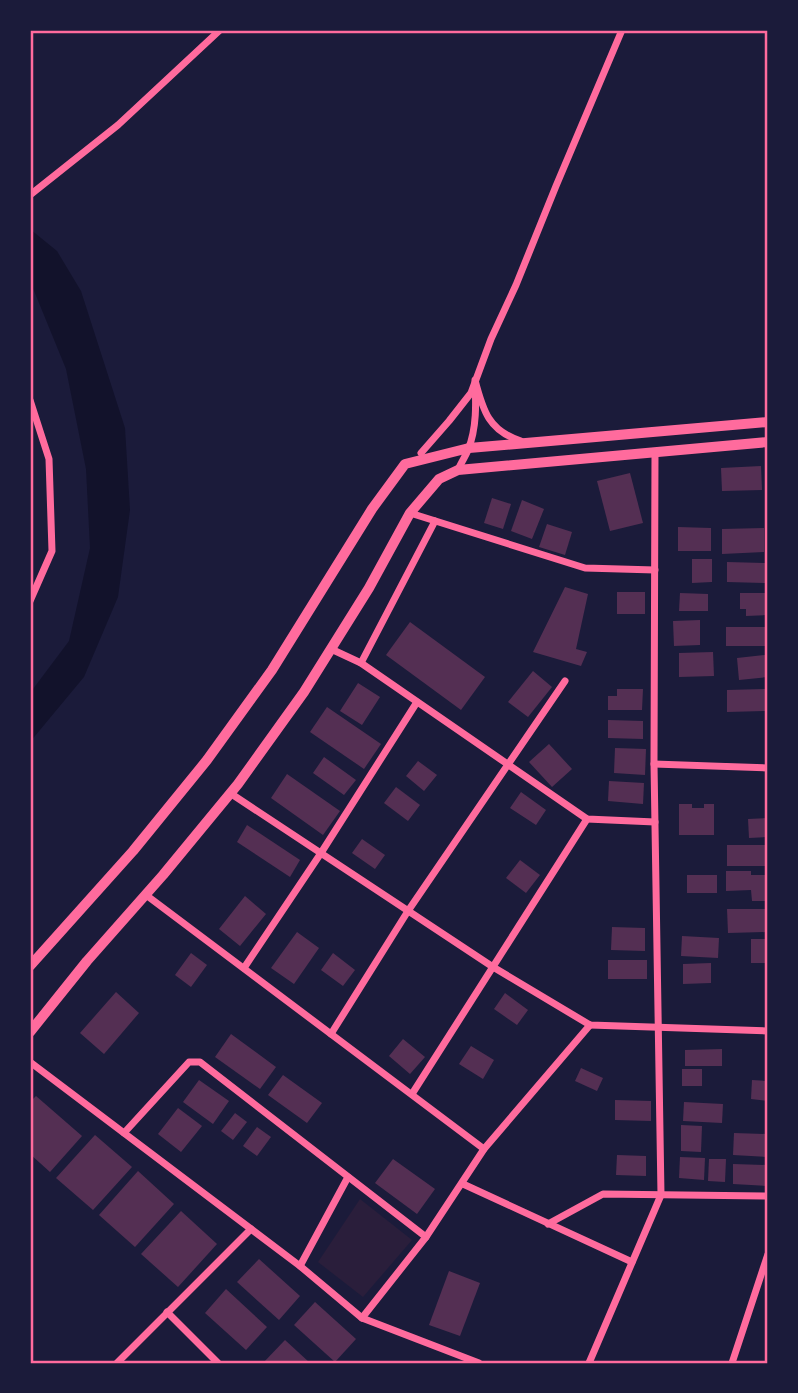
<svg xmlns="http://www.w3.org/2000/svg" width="798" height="1393" font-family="'Public Sans',sans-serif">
	<rect width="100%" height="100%" fill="#1b1b3a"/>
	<!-- green -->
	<path fill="#2a1e3b" d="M360 1199 412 1240 363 1297 318 1262Z"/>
	<!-- water -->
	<path fill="#12122b" d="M30 229 57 251 81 291 125 428 130 510 118 597 84 677 30 742V693L69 641 90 548 86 469 66 369 30 281Z"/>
	<!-- building -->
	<g fill="#542f53">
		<path d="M761 466 762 490 722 491 721 468Z"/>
		<path d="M630 473 643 523 610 531 597 481Z"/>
		<path d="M492 498 511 504 503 529 484 523Z"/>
		<path d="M522 500 544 509 532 539 511 531Z"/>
		<path d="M547 524 572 532 565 555 539 547Z"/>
		<path d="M678 527 711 528V551H678Z"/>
		<path d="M764 528V552L722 554V529Z"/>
		<path d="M692 559H712V582L692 583Z"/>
		<path d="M727 562 765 563V583L727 582Z"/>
		<path d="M565 587 588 594 576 649 587 652 581 666 533 652Z"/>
		<rect x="617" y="592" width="28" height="22"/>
		<path d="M680 593 708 594V611H679Z"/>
		<path d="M740 593H768V615L746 616V609H740Z"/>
		<path d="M700 620V645L674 646 673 621Z"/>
		<path d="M410 622 485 677 461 710 386 655Z"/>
		<rect x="726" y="627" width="41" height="19"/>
		<path d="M713 652 714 676 679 677V653Z"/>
		<path d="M765 655 768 677 739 680 737 658Z"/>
		<path d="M533 671 552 687 528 717 508 702Z"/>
		<path d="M358 683 380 697 362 725 340 711Z"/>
		<path d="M617 689H643L642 710H608V696H617Z"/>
		<path d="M765 689V711L727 712V690Z"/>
		<path d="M327 707 381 744 364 769 310 732Z"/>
		<path d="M608 720 643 721V739L608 738Z"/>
		<path d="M549 744 572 769 552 787 529 762Z"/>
		<path d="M615 748 646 749 645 775 614 773Z"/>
		<path d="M324 757 356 780 344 795 313 773Z"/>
		<path d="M418 761 437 775 424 791 406 776Z"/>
		<path d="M287 774 340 811 323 835 271 798Z"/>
		<path d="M609 781 644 783 643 804 608 801Z"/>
		<path d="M396 787 420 805 408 821 384 803Z"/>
		<path d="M521 792 546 810 536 825 510 808Z"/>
		<path d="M679 804H692V808H704V804H714V835H679Z"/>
		<path d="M768 818V837L749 838 748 819Z"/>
		<path d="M247 825 300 860 290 877 237 842Z"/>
		<path d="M362 839 385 855 375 869 352 853Z"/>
		<rect x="727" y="845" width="41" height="21"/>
		<path d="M520 860 540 875 526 893 506 878Z"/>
		<path d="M726 871H751V875H768V901H752L751 890 726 891Z"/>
		<rect x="687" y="875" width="30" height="18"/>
		<path d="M245 896 266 914 240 946 219 929Z"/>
		<path d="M727 909H768V932L728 933Z"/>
		<path d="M612 927 645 928V951L611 950Z"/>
		<path d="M297 932 319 948 294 984 271 968Z"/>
		<path d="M682 936 719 938 718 958 681 956Z"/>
		<rect x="751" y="939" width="17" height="24"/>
		<path d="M191 953 207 965 191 987 175 975Z"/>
		<path d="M333 953 355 970 343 986 321 970Z"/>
		<rect x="608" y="960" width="39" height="19"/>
		<path d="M711 963V983L683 984V964Z"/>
		<path d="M116 992 139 1013 104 1054 80 1033Z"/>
		<path d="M505 993 528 1010 517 1025 494 1009Z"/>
		<path d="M231 1034 276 1067 260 1089 215 1057Z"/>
		<path d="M403 1039 425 1057 410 1074 389 1056Z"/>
		<path d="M471 1046 494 1060 483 1079 459 1064Z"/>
		<path d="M722 1049V1066H685V1050Z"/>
		<path d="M581 1068 603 1078 597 1091 575 1081Z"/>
		<rect x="682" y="1069" width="20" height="17"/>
		<path d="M283 1075 322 1103 307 1123 268 1095Z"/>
		<path d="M199 1080 229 1101 213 1124 183 1102Z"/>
		<path d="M752 1080 768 1081V1101L751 1099Z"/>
		<path d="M36 1096 82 1136 50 1172 30 1154V1102Z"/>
		<path d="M615 1100 651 1101V1121L615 1120Z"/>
		<path d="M684 1102 723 1104 722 1123 683 1121Z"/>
		<path d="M178 1108 202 1126 181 1152 158 1134Z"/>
		<path d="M235 1113 247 1122 233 1140 221 1131Z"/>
		<path d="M681 1125 702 1126 701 1152 681 1151Z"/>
		<path d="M257 1127 271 1137 257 1156 243 1146Z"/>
		<path d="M734 1133 768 1134V1157L733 1155Z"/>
		<path d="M95 1135 132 1167 93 1210 56 1178Z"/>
		<path d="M617 1155 646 1156V1176L616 1175Z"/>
		<path d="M680 1157 705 1158 704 1180 679 1178Z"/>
		<path d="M393 1159 435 1189 417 1214 375 1183Z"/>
		<path d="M709 1159H726L725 1182 708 1181Z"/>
		<path d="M733 1164 768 1165V1186L733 1184Z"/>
		<path d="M138 1171 174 1204 135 1247 99 1215Z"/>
		<path d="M181 1211 217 1244 178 1287 141 1254Z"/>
		<path d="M259 1259 300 1296 279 1320 237 1282Z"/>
		<path d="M449 1271 480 1283 460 1336 429 1325Z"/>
		<path d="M226 1289 267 1327 246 1350 205 1313Z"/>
		<path d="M315 1302 356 1339 335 1362 294 1325Z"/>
		<path d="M285 1340 310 1363H263Z"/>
	</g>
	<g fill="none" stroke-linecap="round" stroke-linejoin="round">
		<!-- minor -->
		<g stroke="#ff6b9d" stroke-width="7">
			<path d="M30 195 118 125 220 30"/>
			<path d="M30 400 49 459 52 551 30 601"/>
			<path d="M421 453 449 421 471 393 491 339 516 285 556 186 622 30"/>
			<path d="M458 470C461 463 465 457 468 450 477 428 476 403 475 380 483 411 489 431 521 441"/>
			<path d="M410 513 585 568 655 570"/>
			<path d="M331 649 361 663 587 819 655 822"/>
			<path d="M361 663 435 521"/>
			<path d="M654 764 768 768"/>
			<path d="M230 793 493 967 590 1025 768 1031"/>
			<path d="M146 895 484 1149"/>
			<path d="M244 968 321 853 417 702"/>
			<path d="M331 1034 408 911 565 681"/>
			<path d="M30 1062 300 1266 362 1318 479 1363"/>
			<path d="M412 1094 587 819"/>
			<path d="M124 1133 189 1062H200L426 1237"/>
			<path d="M463 1184 632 1262"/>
			<path d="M548 1224 603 1194 768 1196"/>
			<path d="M300 1266 348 1177"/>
			<path d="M167 1312 218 1363"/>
			<path d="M362 1318 426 1237 484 1149 590 1025"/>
			<path d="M117 1363 251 1229"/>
			<path d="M589 1363 661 1195 654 764 655 453"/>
			<path d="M732 1363 768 1254"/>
		</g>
		<!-- primary -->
		<g stroke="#ff6b9d" stroke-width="10">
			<path d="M30 966 133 851 207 760 272 670 372 509 405 464 469 448 768 422"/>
			<path d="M30 1032 87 961 163 875 238 784 304 692 369 588 410 513 439 479 458 470 768 442"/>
		</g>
	</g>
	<!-- border -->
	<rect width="798" height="1393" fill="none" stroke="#1b1b3a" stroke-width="63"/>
	<rect x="32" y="32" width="734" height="1330" fill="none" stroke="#ff6b9d" stroke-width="2.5"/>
</svg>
